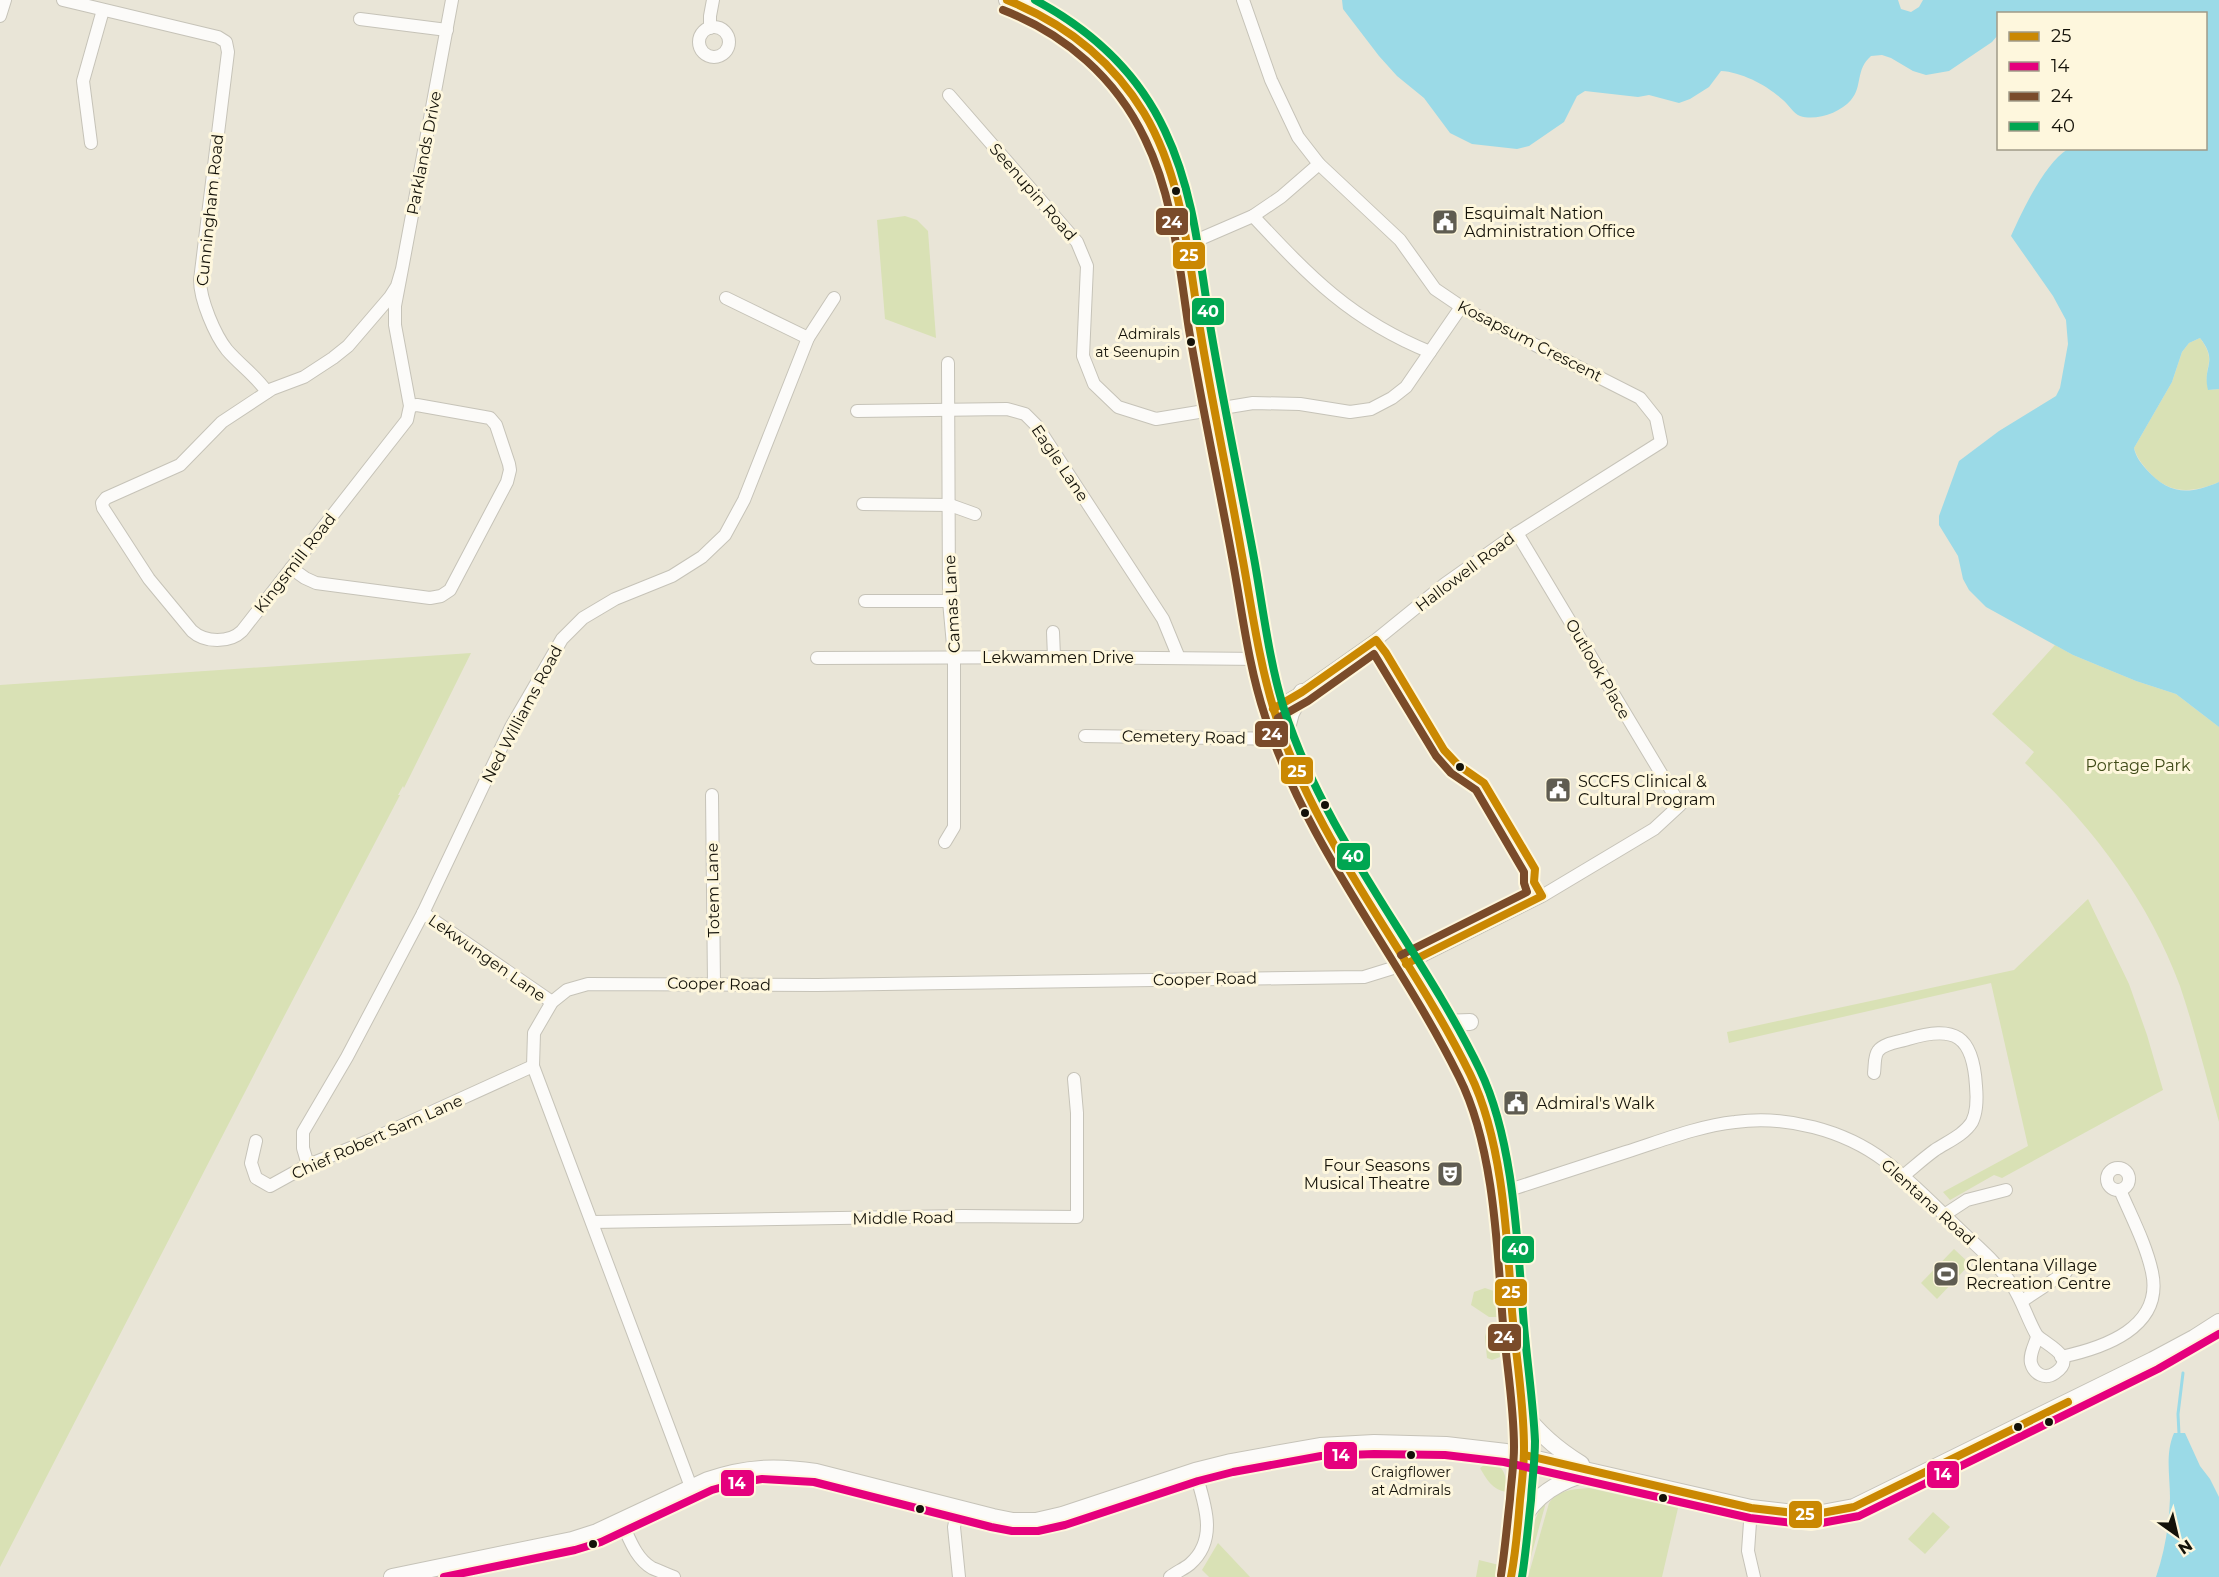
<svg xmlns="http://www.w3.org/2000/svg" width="2219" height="1577" font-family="Montserrat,sans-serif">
	<rect width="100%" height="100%" fill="#e9e5d7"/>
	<!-- green -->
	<g fill="#d9e1b5">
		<path d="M905 216 917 220 928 231 936 338 885 319 877 220Z"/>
		<path d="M2200 338C2219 364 2201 365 2209 390L2219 389V482C2193 493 2169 495 2149 472 2142 464 2137 458 2134 448L2172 382 2182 352 2189 343Z"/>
		<path d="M2055 645 2073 655 2136 681 2176 694 2219 727V1122C2206 1077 2195 1030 2180 986 2148 899 2092 826 2025 763L2034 752 1992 714Z"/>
		<path d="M471 653 404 788 403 786 398 795H400L277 1030 0 1567V685Z"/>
		<path d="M2088 899 2129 984 2147 1035 2163 1090 2002 1178 1994 1175 1950 1200 1943 1192 2028 1146 1991 983 1729 1043 1727 1032 2014 970Z"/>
		<path d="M1954 1249 1970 1264 1937 1299 1921 1283Z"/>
		<path d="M1485 1288 1494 1291 1497 1317H1489L1471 1305 1474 1292Z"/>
		<path d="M1492 1331 1497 1333 1500 1357 1492 1360 1487 1358 1485 1337 1486 1333Z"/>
		<path d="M1488 1462C1505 1465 1507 1477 1506 1492 1493 1490 1486 1479 1480 1468Z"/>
		<path d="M1589 1488 1678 1508 1662 1577H1528L1549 1503C1558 1490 1574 1489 1589 1488Z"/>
		<path d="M1544 1503 1545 1506 1530 1560 1527 1556C1530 1537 1533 1518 1544 1503Z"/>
		<path d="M1933 1512 1950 1527 1925 1554 1908 1539Z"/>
		<path d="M1218 1543 1250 1577H1209L1202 1570Z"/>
		<path d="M1479 1560 1499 1565 1497 1577H1476Z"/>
	</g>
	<!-- water -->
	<g fill="#9bdae7">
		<path d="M1342 0H1898L1901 9 1911 12 1919 7 1923 0H2219V389L2208 390C2202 366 2219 362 2200 338L2189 343 2182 352 2172 382 2134 448C2136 457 2140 462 2146 469 2169 495 2189 495 2219 482V727L2176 694 2136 681 2073 655 1986 607 1969 590 1963 579 1958 556 1939 525V516L1959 461 1999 431 2056 396 2060 388 2068 344 2066 320 2053 296 2011 236C2023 210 2044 164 2068 149L2206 148V14H1998V35L1992 42 1949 71 1926 75 1913 71 1891 58 1882 55 1871 56C1855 70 1863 86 1851 100 1840 113 1816 121 1800 116 1793 113 1789 105 1783 100 1768 86 1742 72 1721 71L1709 87 1690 99 1679 103 1649 95 1638 97 1585 91 1577 96 1564 122 1529 146 1517 149 1472 144 1450 133 1424 98 1397 76 1379 56 1343 9Z"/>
		<path d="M2174 1433H2185L2200 1466 2210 1479 2219 1497V1577H2156C2165 1551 2169 1525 2170 1498 2170 1475 2165 1454 2174 1433Z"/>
	</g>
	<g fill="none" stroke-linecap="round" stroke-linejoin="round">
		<!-- stream -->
		<path stroke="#9bdae7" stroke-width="3" d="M2179 1434 2178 1414 2183 1373"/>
		<defs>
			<g id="minor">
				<path d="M63 0 218 37 226 42 228 52 200 280C200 300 215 335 227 350 240 365 256 376 267 392"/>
				<path d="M1243 0 1271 80 1298 137 1319 164 1400 240 1435 289 1466 310 1640 398 1656 418 1661 442 1517 533 1445 584 1376 640 1302 692 1273 709"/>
				<path d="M0 16 5 0"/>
				<path d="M360 19 447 30"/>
				<circle cx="714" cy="42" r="15"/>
				<path d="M710 28V16L713 0"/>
				<path d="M949 95 1077 242 1087 266 1083 356 1094 384 1118 407 1156 419 1253 403 1300 404 1350 412 1371 409 1392 398 1406 387 1430 352"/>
				<path d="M91 143 83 81 103 10"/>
				<path d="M1253 216C1310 277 1351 320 1430 352L1461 307"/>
				<path d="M1186 245 1253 216 1281 197 1319 164"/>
				<path d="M402 269 395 306V325L410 406 407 420 242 631C230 643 205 643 192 631L149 579 103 508 102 503 106 498 180 465 222 422 272 389 304 377 333 358 348 346 390 297 397 286 402 269 452 0"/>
				<path d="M726 298 808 338"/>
				<path d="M857 411 1007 409 1025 414 1037 426 1163 619 1179 658"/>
				<path d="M863 504 950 505 975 514"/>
				<path d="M291 568 305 578 316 583 430 598 441 596 450 590 507 482 510 470 509 464 496 425 490 418 417 405 410 406"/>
				<path d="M865 601H949"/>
				<path d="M1053 632 1054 657"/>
				<path d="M817 658 1054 657 1262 659"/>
				<path d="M1085 736 1284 739"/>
				<path d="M712 795 714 984"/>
				<path d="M945 842 954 827V656L949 601 948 363"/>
				<path d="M423 913 552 1002"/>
				<path d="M1874 1073C1875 1066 1874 1056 1878 1051 1884 1043 1899 1042 1908 1039 1955 1025 1973 1035 1976 1086 1977 1097 1977 1112 1972 1122 1964 1135 1947 1142 1935 1150 1924 1158 1914 1167 1903 1176"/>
				<path d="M256 1141 251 1163 256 1178 270 1186 308 1165 368 1141 533 1066"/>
				<path d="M308 1165 303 1148V1132L347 1057 423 913 511 727 562 639 583 618 615 599 672 576 702 557 725 535 744 500 808 338 834 298"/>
				<circle cx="2118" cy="1179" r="11"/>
				<path d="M1500 1193C1542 1179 1584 1166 1626 1152 1661 1141 1698 1126 1735 1122 1786 1115 1844 1130 1885 1161 1911 1181 1933 1204 1956 1226 1975 1245 1997 1262 2012 1285 2022 1300 2027 1318 2036 1334 2041 1343 2080 1356 2055 1373 2045 1380 2034 1374 2031 1363 2029 1354 2035 1345 2037 1337"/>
				<path d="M1944 1215 1967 1200 2006 1190"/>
				<path d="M592 1222 963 1216 1077 1217V1113L1074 1079"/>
				<path d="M2022 1301 2066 1272"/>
				<path d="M2061 1357C2103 1348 2164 1328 2152 1272 2146 1244 2131 1216 2120 1190"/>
				<path d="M691 1487 533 1066 534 1033 552 1002 567 990 588 984 817 985 1364 977 1406 964 1542 896 1654 829 1680 805 1517 533"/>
				<path d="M1751 1508 1748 1551 1754 1577"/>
				<path d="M958 1509 954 1527 959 1577"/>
				<path d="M621 1521C629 1537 635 1558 652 1568 659 1571 667 1574 674 1577"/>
				<path d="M465 1562 468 1577"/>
				<path d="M1170 1577C1176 1572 1184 1569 1190 1564 1219 1539 1204 1502 1195 1471"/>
			</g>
			<g id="secondary">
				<path d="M1007 0C1071 21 1127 75 1156 136 1183 195 1190 265 1200 329 1214 411 1231 493 1246 575 1255 620 1261 667 1274 711 1313 844 1409 950 1470 1074 1488 1111 1494 1150 1500 1190 1506 1233 1510 1276 1513 1319 1517 1359 1523 1399 1524 1440 1525 1460 1522 1480 1520 1500 1518 1526 1516 1552 1511 1577"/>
				<path d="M1284 739 1291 713 1302 692"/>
				<path d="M1441 1023 1470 1022"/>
				<path d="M1522 1411C1538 1433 1558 1450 1581 1464"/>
				<path d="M1520 1524C1534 1494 1561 1480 1591 1472"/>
				<path d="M392 1577 572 1540 597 1532 708 1480C746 1467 776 1466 816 1472L993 1517 1013 1521H1036L1062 1515 1195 1471 1231 1462 1320 1446 1374 1443 1446 1445 1506 1452 1751 1508 1811 1515 1854 1507 2153 1360 2194 1338 2219 1322"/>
			</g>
		</defs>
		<!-- minor casing -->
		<use href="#minor" stroke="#c6c3b8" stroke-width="14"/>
		<!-- secondary casing -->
		<use href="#secondary" stroke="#c6c3b8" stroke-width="18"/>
		<!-- minor -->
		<use href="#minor" stroke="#fcfbf9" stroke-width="12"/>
		<!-- secondary -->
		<use href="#secondary" stroke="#fcfbf9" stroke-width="16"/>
		<defs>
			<g id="bus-1">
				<path d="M1007 0C1064 23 1112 60 1144 113 1183 178 1188 256 1200 329 1212 403 1228 476 1241 550 1251 603 1258 658 1274 710 1315 844 1409 950 1470 1074 1503 1141 1507 1237 1512 1311 1516 1357 1524 1402 1524 1448 1524 1466 1522 1483 1520 1500 1518 1526 1516 1551 1511 1577"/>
				<path d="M1273 709 1302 692 1376 640 1386 653 1444 750 1458 765 1484 783 1535 869 1534 882 1542 896 1406 964"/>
				<path d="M1524 1455 1751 1508 1811 1515 1854 1507 2068 1402"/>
			</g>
			<path id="bus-2" d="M444 1577 575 1550 601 1542 712 1490 737 1483 762 1479 814 1482 991 1527 1012 1531H1038L1065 1525 1198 1481 1233 1472 1321 1456 1374 1454 1445 1455 1504 1462 1750 1518 1811 1525 1859 1516 2158 1369 2219 1334"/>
			<g id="bus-3">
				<path d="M1003 10C1065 34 1116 78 1145 139 1174 198 1179 266 1189 330 1202 406 1218 481 1232 557 1242 610 1248 665 1265 716 1307 848 1398 954 1459 1077 1492 1142 1497 1238 1502 1311 1505 1357 1514 1402 1514 1447 1514 1465 1511 1482 1510 1499 1507 1524 1505 1550 1501 1575"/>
				<path d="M1278 718 1308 701 1374 654 1436 756 1451 773 1476 790 1524 872V883L1527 892 1401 955"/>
			</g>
			<path id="bus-4" d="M1035 0C1091 30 1138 73 1165 131 1195 194 1200 264 1211 331 1224 407 1240 482 1254 558 1263 608 1269 661 1284 709 1327 842 1420 946 1480 1070 1513 1139 1517 1236 1523 1313 1526 1356 1533 1398 1535 1441 1535 1461 1532 1481 1531 1500 1528 1526 1526 1552 1522 1577"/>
		</defs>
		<!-- bus-1 casing -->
		<use href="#bus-1" stroke="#fef7dd" stroke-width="12"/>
		<!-- bus-2 casing -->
		<use href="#bus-2" stroke="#fef7dd" stroke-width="12"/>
		<!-- bus-3 casing -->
		<use href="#bus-3" stroke="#fef7dd" stroke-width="12"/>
		<!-- bus-4 casing -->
		<use href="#bus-4" stroke="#fef7dd" stroke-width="12"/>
		<!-- bus-1 -->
		<use href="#bus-1" stroke="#ca8802" stroke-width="8"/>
		<!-- bus-2 -->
		<use href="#bus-2" stroke="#e5007d" stroke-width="8"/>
		<!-- bus-3 -->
		<use href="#bus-3" stroke="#7a4b2a" stroke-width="8"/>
		<!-- bus-4 -->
		<use href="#bus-4" stroke="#00a651" stroke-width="8"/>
	</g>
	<!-- icons -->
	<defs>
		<symbol id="civic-square" viewBox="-11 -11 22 22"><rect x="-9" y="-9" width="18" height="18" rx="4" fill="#5f5c51" stroke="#fef7dd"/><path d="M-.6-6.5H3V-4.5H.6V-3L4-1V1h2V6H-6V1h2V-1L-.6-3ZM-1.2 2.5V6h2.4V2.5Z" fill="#fff"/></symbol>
		<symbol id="theatre-square" viewBox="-11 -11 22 22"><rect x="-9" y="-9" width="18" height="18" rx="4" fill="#5f5c51" stroke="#fef7dd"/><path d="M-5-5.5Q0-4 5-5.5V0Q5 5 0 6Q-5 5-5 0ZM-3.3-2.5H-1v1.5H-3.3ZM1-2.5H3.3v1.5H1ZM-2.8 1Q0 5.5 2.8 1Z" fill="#fff"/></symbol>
		<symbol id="stadium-square" viewBox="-11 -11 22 22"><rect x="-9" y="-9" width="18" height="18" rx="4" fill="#5f5c51" stroke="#fef7dd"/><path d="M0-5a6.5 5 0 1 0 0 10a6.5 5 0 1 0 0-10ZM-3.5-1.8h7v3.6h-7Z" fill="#fff"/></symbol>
	</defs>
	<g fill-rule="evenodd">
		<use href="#civic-square" x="1430" y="207" width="30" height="30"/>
		<use href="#civic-square" x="1543" y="775" width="30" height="30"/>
		<use href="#civic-square" x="1501" y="1088" width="30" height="30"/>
		<use href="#theatre-square" x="1435" y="1159" width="30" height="30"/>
		<use href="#stadium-square" x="1931" y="1259" width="30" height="30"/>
	</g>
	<!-- markers -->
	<g fill="#141209" stroke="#fef7dd" stroke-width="2">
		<circle cx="1176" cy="191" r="5"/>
		<circle cx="1191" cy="342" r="5"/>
		<circle cx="1460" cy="767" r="5"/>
		<circle cx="1325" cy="805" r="5"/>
		<circle cx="1305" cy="813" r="5"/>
		<circle cx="2049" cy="1422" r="5"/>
		<circle cx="2018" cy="1427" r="5"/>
		<circle cx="1411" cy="1455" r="5"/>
		<circle cx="1663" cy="1498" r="5"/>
		<circle cx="920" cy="1509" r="5"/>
		<circle cx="593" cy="1544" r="5"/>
	</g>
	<g text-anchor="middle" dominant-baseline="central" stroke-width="6" stroke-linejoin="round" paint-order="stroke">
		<!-- bus labels -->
		<g font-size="14" fill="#141209" stroke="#fef7dd" text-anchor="end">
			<text x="1180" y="334">Admirals<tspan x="1180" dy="18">at Seenupin</tspan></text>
			<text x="1411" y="1472" text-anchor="middle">Craigflower<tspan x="1411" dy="18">at Admirals</tspan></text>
		</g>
		<!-- street labels -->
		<g font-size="16" fill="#141209" stroke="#fef7dd">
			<text transform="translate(424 153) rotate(-79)">Parklands Drive</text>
			<text transform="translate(1033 192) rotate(49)">Seenupin Road</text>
			<text transform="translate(210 210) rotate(-84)">Cunningham Road</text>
			<text transform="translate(1530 341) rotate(27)">Kosapsum Crescent</text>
			<text transform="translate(1060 463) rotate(56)">Eagle Lane</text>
			<text transform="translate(295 563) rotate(-52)">Kingsmill Road</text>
			<text transform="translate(1465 572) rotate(-37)">Hallowell Road</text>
			<text transform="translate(952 604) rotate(-93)">Camas Lane</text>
			<text x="1058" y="657">Lekwammen Drive</text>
			<text transform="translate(1598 669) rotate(60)">Outlook Place</text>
			<text transform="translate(522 714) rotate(-62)">Ned Williams Road</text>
			<text transform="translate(1184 737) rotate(1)">Cemetery Road</text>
			<text transform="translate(713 890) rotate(-91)">Totem Lane</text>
			<text transform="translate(487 958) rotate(35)">Lekwungen Lane</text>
			<text transform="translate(1205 979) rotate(-1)">Cooper Road</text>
			<text transform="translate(719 984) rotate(1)">Cooper Road</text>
			<text transform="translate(377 1137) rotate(-24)">Chief Robert Sam Lane</text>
			<text transform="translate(1928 1202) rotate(42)">Glentana Road</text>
			<text transform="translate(903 1218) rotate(-1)">Middle Road</text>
		</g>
		<!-- poi labels -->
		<g font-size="16" fill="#141209" stroke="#fef7dd" text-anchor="start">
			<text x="1464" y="213">Esquimalt Nation<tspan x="1464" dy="18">Administration Office</tspan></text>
			<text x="1578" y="781">SCCFS Clinical &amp;<tspan x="1578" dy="18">Cultural Program</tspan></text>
			<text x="1536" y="1103">Admiral's Walk</text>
			<text x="1430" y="1165" text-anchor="end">Four Seasons<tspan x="1430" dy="18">Musical Theatre</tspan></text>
			<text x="1966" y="1265">Glentana Village<tspan x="1966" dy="18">Recreation Centre</tspan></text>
		</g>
		<!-- park labels -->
		<g font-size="16" fill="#3f4a17" stroke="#fef7dd">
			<text x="2138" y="765">Portage Park</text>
		</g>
	</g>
	<g stroke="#fef7dd" stroke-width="2">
		<rect x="1155" y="207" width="34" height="29" rx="6" fill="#7a4b2a"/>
		<rect x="1172" y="241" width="34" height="29" rx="6" fill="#ca8802"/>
		<rect x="1191" y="297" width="34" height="29" rx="6" fill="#00a651"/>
		<rect x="1254" y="720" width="35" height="28" rx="6" fill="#7a4b2a"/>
		<rect x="1280" y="756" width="34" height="29" rx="6" fill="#ca8802"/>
		<rect x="1336" y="842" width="35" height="29" rx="6" fill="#00a651"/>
		<rect x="1501" y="1235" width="34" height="29" rx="6" fill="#00a651"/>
		<rect x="1494" y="1278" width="34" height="29" rx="6" fill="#ca8802"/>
		<rect x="1487" y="1323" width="35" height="29" rx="6" fill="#7a4b2a"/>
		<rect x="1323" y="1441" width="35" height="29" rx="6" fill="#e5007d"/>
		<rect x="1926" y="1460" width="34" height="29" rx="6" fill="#e5007d"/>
		<rect x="720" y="1469" width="35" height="28" rx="6" fill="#e5007d"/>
		<rect x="1788" y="1500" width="35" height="29" rx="6" fill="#ca8802"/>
	</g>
	<g font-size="16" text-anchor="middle" font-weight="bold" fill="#fff">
		<text x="1172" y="228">24</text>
		<text x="1189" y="261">25</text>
		<text x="1208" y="317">40</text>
		<text x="1272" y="740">24</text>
		<text x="1297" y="777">25</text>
		<text x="1353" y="862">40</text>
		<text x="1518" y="1255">40</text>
		<text x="1511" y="1298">25</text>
		<text x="1504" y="1343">24</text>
		<text x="1341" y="1461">14</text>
		<text x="1943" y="1480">14</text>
		<text x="737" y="1489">14</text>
		<text x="1805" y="1520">25</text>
	</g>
	<!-- legend -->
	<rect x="1997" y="12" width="210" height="138" fill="#fef7dd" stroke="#a09b88" stroke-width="1.5"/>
	<rect x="2009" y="32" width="30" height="9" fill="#ca8802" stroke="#a09b88" stroke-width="1.5"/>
	<text x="2051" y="42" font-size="18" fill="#141209">25</text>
	<rect x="2009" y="62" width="30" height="9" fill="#e5007d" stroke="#a09b88" stroke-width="1.5"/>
	<text x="2051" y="72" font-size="18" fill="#141209">14</text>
	<rect x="2009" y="92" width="30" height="9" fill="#7a4b2a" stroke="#a09b88" stroke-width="1.5"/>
	<text x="2051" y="102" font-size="18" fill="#141209">24</text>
	<rect x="2009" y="122" width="30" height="9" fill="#00a651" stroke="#a09b88" stroke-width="1.5"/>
	<text x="2051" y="132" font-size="18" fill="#141209">40</text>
	<!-- north arrow -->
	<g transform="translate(2177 1535) rotate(146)" stroke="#fef7dd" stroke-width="4.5" paint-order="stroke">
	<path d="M0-4.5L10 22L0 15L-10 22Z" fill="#141209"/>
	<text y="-9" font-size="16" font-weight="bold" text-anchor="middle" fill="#141209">N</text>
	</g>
</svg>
